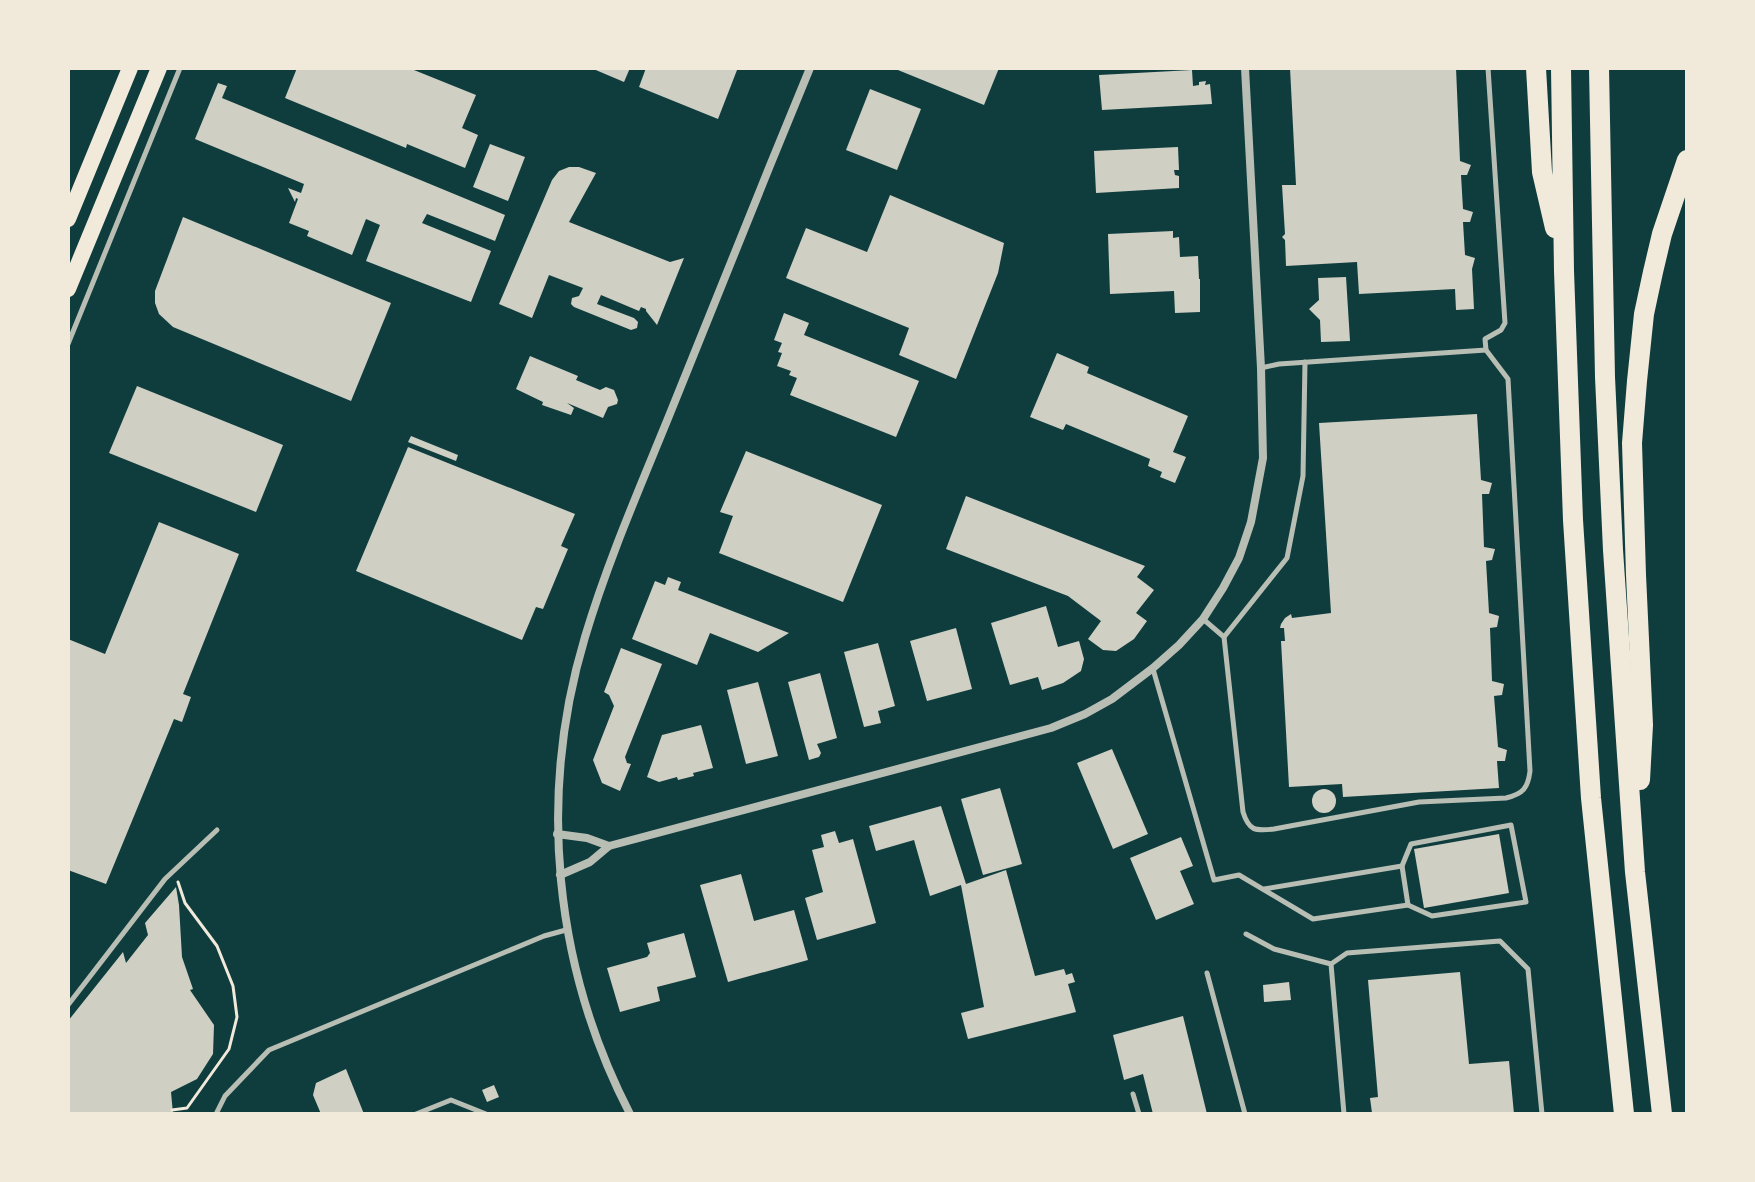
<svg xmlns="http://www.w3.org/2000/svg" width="1755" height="1182" font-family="'Titillium Web',sans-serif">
	<rect width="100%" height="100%" fill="#0f3d3e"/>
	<!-- building -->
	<g fill="#cfcfc3">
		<path d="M297 68H409L476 95 462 128 478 135 465 168 407 144 406 148 285 98Z"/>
		<path d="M591 68H630L624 82Z"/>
		<path d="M646 68H732L737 70 718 119 639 87Z"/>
		<path d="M893 68H999L984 105Z"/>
		<path d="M1290 68H1456L1460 161 1471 165 1467 175H1461L1463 209 1473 212 1470 222H1463L1465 255 1475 258 1472 269 1474 309 1456 310 1455 289 1359 294 1357 262 1286 266 1285 240 1282 237 1285 234 1282 185H1296Z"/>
		<path d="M1192 70 1193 86 1199 85V82L1206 81 1205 85 1210 84 1212 104 1102 110 1099 75Z"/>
		<path d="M218 83 227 86 222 98 505 215 495 241 427 214 422 223 491 251 471 302 366 261 380 225 366 219 352 255 307 236 309 231 289 223 298 199 296 198 295 202 288 188 301 193 304 184 195 139Z"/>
		<path d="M870 89 921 109 897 170 846 150Z"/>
		<path d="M490 144 525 157 508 201 473 187Z"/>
		<path d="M1178 147 1179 170H1174L1175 175 1179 176V188L1096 193 1094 151Z"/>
		<path d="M569 167H579L596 173 569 222 670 262 684 258 657 325 646 311V309L641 307 639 311 601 295 597 304 634 318 638 322 637 328 631 330 574 307 571 304 572 298 579 296 583 288 549 275 532 318 499 304 552 180 559 171Z"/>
		<path d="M890 195 1004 243 998 273 956 379 899 355 909 328 786 278 806 228 867 252Z"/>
		<path d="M183 217 391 303 351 401 173 327 159 314 155 303V291Z"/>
		<path d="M1173 231V238L1179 237 1180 257 1198 256 1199 279H1200V312L1175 313 1174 291 1110 294 1108 234Z"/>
		<path d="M1346 277 1350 341 1321 342 1320 320 1309 309 1319 300 1318 278Z"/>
		<path d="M784 313 809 323 804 335 919 381 896 437 790 395 797 378 789 375 791 371 777 366 782 353 778 352 782 343 774 340Z"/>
		<path d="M1057 353 1089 367 1087 373 1188 416 1173 452 1186 457 1175 483 1160 477 1162 472 1148 466 1150 459 1066 424 1063 430 1030 417Z"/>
		<path d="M530 356 578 376 576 380 600 390 606 387 614 390 618 400 617 404 608 407 603 418 567 403 574 408 571 415 542 405 543 402 516 389Z"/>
		<path d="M137 386 283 445 256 512 109 453Z"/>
		<path d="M1477 414 1481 480 1492 483 1489 494H1482L1484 547 1495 549 1492 560 1486 561 1489 613 1499 616 1497 627 1490 628 1492 681 1504 684 1502 695 1494 696 1498 747 1507 750 1505 761H1497L1499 788 1343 797 1342 784 1289 787 1281 641H1285L1284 628H1280L1281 624 1285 618 1291 614 1292 618 1331 613 1319 423Z"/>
		<path d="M411 436 458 455 456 461 408 442Z"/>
		<path d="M408 447 575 514 561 546 568 549 543 609 536 607 522 640 356 571Z"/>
		<path d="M746 451 882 505 843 602 719 553 733 516 720 512Z"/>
		<path d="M966 496 1145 566 1137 577 1154 590 1136 613 1147 621 1134 639 1116 651 1103 650 1088 639 1101 621 1068 596 946 549Z"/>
		<path d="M159 522 239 554 183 694 191 697 182 722 174 719 106 884 68 870V639L105 654Z"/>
		<path d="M668 577 681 582 678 590 789 633 758 652 710 633 697 665 632 639 655 581 665 585Z"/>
		<path d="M1046 606 1058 647 1079 641 1084 659 1081 671 1063 683 1042 690 1038 677 1010 685 991 623Z"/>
		<path d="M956 628 972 689 927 701 910 641Z"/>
		<path d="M878 643 895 706 878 711 881 723 864 727 844 652Z"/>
		<path d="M621 648 662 664 625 757 627 763 631 764 620 791 602 783 593 760 614 706 609 695 604 692Z"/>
		<path d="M820 673 837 738 817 744 821 753 819 757 809 760 788 682Z"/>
		<path d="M758 682 778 756 746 764 727 690Z"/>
		<path d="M701 725 713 768 693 773 694 776 678 780 677 777 659 782 647 777 662 735Z"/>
		<path d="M1112 749 1148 834 1113 849 1077 763Z"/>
		<path d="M1000 788 1022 864 983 875 961 799Z"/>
		<circle cx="1324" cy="801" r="12"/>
		<path d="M941 806 966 884 1006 870 1035 976 1064 969 1066 975 1072 973 1075 982 1068 984 1076 1012 968 1039 961 1013 984 1007 961 885 930 896 914 840 876 851 869 826Z"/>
		<path d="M835 831 839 843 853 839 876 923 817 940 805 898 823 892 812 850 824 847 821 835Z"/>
		<path d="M1499 834 1509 893 1424 908 1414 849Z"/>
		<path d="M1181 837 1193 866 1180 871 1194 904 1156 920 1130 858Z"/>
		<path d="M741 874 754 921 794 910 808 960 728 982 700 885Z"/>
		<path d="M176 887 179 905 182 957 193 989 190 990 214 1025 213 1054 197 1079 171 1092 173 1114H68V1021L123 952 126 963 148 935 145 923Z"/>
		<path d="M684 933 696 977 657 987 660 1001 620 1012 607 968 647 957 650 953 647 943Z"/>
		<path d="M1460 972 1469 1064 1509 1061 1514 1114 1372 1113 1370 1098 1378 1097 1368 980Z"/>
		<path d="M1289 982 1291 1000 1264 1002 1263 985Z"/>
		<path d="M1183 1016 1207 1114H1153L1143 1074 1124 1080 1113 1035Z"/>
		<path d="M346 1069 364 1114H321L313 1095 316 1083Z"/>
		<path d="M494 1085 499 1097 487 1102 482 1090Z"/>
	</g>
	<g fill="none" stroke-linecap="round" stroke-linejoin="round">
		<!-- path -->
		<path stroke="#f1e9da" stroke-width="3" d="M172 1110 187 1108 229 1049 237 1017 233 986 217 946 185 903 178 882"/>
		<!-- service -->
		<g stroke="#b8beb3" stroke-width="5">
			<path d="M68 344 180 68"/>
			<path d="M1261 368 1279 364 1486 350"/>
			<path d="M1203 619 1224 637 1243 812C1249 831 1255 831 1274 829L1419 802 1506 798C1523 794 1528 788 1530 771L1508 379 1486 350 1485 339 1501 330 1505 323 1488 68"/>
			<path d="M1224 637 1287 558 1303 476 1305 362"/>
			<path d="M1153 669 1214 880 1239 875 1313 919 1408 905 1402 866 1264 889"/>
			<path d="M1402 866 1411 844 1511 825 1526 902 1432 916 1408 905"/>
			<path d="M1246 934 1274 949 1331 964 1344 1114"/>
			<path d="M1331 964 1347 953 1500 941 1528 969 1542 1114"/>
			<path d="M1207 973 1245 1114"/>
			<path d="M68 1005 165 879 217 830"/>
			<path d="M1133 1094 1139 1114"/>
			<path d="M216 1114 225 1096 269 1050 544 936 566 930"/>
			<path d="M416 1114 451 1100 486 1114"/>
		</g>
		<!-- minor -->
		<g stroke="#b8beb3" stroke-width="8">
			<path d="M557 834 587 838 609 846"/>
			<path d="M560 875 590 862 609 846 1051 728 1085 714 1112 699 1153 668 1179 645 1203 619 1223 588 1239 558 1251 522 1263 458 1261 368 1245 68"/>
			<path d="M630 1114C554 967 537 797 585 637 608 560 641 485 671 411 717 296 763 182 810 68"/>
		</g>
		<!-- primary -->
		<g stroke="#f1e9da" stroke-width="16">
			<path d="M68 219 130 68"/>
			<path d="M68 289 159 68"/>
		</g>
		<!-- motorway -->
		<g stroke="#f1e9da" stroke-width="20">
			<path d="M1536 68 1542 172 1555 228"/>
			<path d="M1561 68 1564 271 1573 520 1581 644 1591 798 1624 1114"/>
			<path d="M1599 68 1605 377 1613 550 1635 872 1662 1114"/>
			<path d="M1640 780 1643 725 1636 575 1632 443 1637 381 1644 314 1653 272 1662 234 1687 160"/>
		</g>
	</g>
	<!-- border -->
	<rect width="1755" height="1182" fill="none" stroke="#f1e9da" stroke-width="140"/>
</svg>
